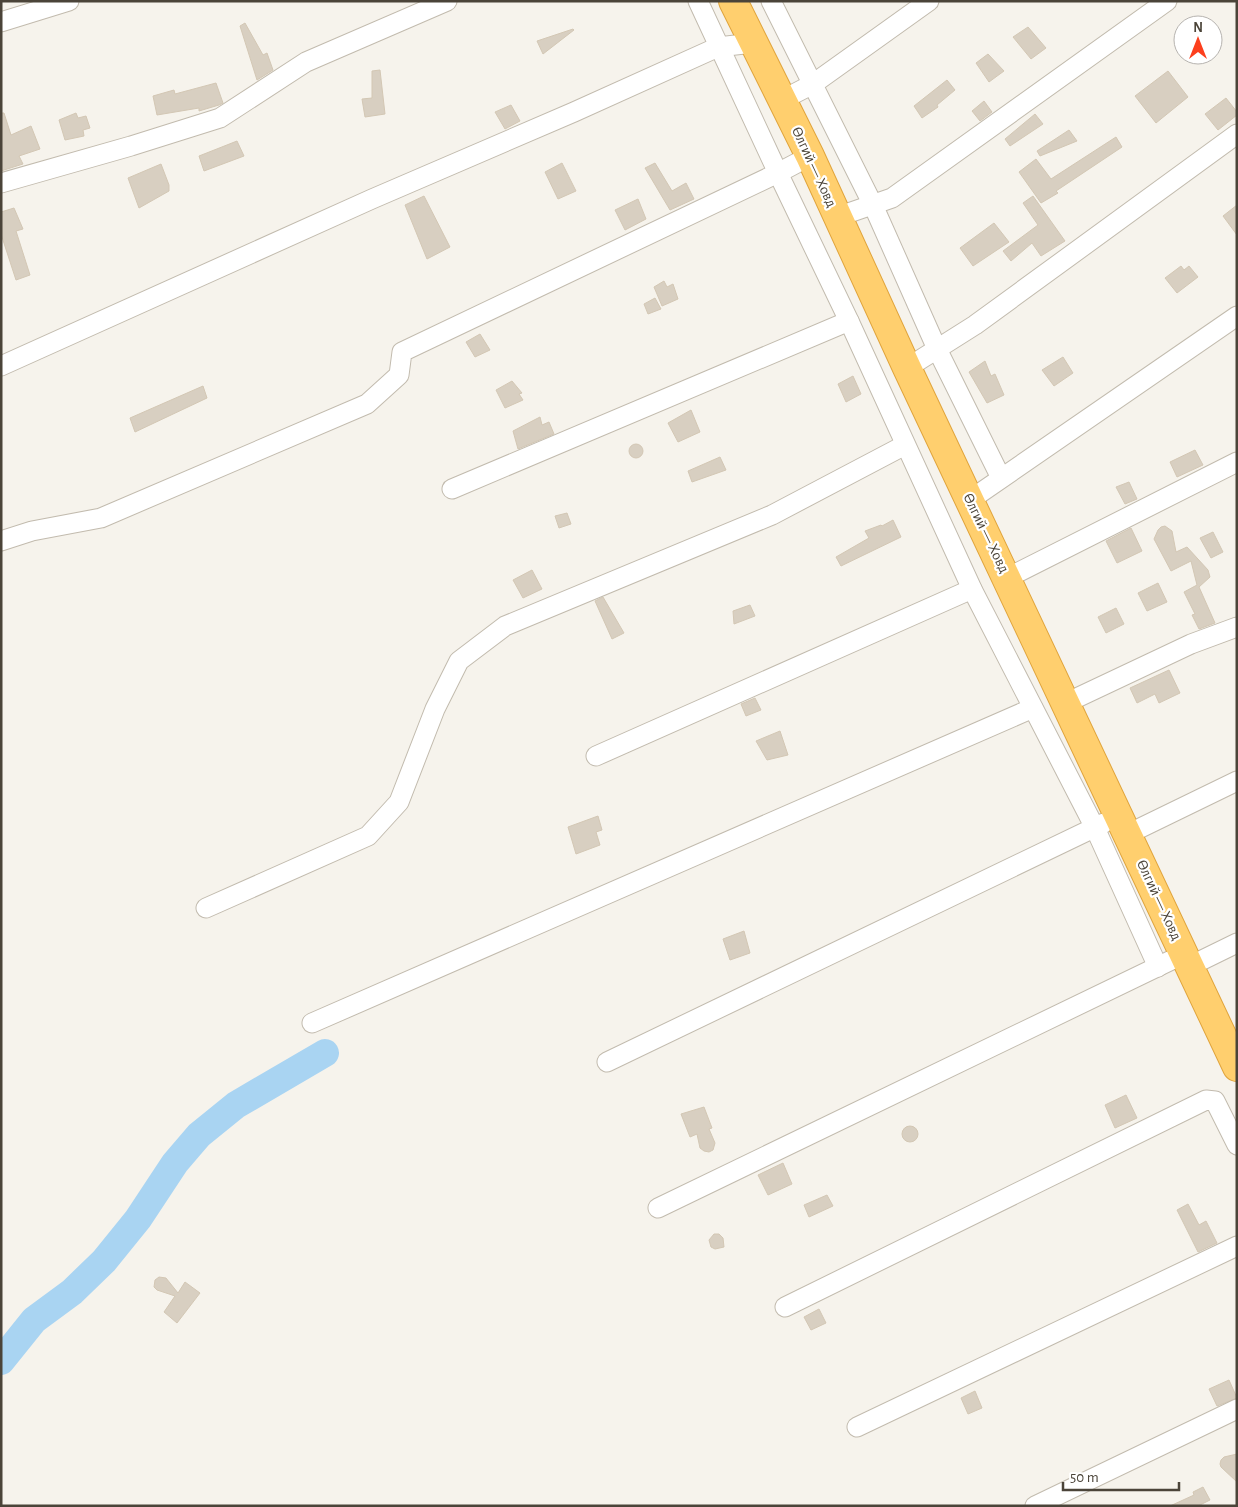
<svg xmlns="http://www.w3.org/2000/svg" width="1238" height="1507" font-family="'Alegreya Sans',sans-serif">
	<rect width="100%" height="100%" fill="#f6f3ec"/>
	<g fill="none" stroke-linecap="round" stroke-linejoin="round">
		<!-- river -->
		<path stroke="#a9d4f2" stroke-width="28" d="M1 1361 34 1320 72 1292 104 1261 138 1219 175 1163 199 1135 236 1105 325 1053"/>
	</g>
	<!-- building -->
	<g fill="#d8cfc1" stroke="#d3c7b4">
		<path d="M245 23 263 55 267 53 273 70 257 80 240 26Z"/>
		<path d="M1028 27 1046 48 1031 59 1013 37Z"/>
		<path d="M573 29 574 30 543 54 537 41Z"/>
		<path d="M988 54 1004 71 989 82 976 63Z"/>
		<path d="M380 70 385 114 365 117 362 99 372 98V71Z"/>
		<path d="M1168 71 1188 97 1156 123 1135 96Z"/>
		<path d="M947 80 955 90 937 105 938 107 922 118 914 106Z"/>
		<path d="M216 83 223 103 219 105 199 111V108L157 115 153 96 174 90 175 94Z"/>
		<path d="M1226 98 1237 112V115L1218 130 1205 114Z"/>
		<path d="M984 101 992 112 980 121 972 111Z"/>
		<path d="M511 105 520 121 505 129 495 112Z"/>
		<path d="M1 113H4L11 135 31 126 40 149 19 156 23 164 1 171Z"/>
		<path d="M76 113 78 118 86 116 90 128 83 130 84 136 65 140 59 120Z"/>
		<path d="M1035 114 1043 124 1010 146 1005 139Z"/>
		<path d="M1069 130 1077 141 1040 156 1037 151Z"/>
		<path d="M1116 137 1122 147 1056 191 1058 193 1041 203 1019 172 1036 159 1051 179Z"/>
		<path d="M237 141 244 156 204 171 199 156Z"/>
		<path d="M562 163 576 191 558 199 545 172Z"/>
		<path d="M655 163 672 191 686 183 694 199 670 210 645 168Z"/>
		<path d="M161 164 169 185V191L139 208 128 178Z"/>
		<path d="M424 196 450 247 427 259 405 205Z"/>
		<path d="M1033 196 1065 241 1041 256 1032 243 1011 261 1003 251 1038 225 1023 203Z"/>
		<path d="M638 199 646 219 625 230 615 210Z"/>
		<path d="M1237 205V235L1223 216Z"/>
		<path d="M14 208 23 229 16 231 30 275 16 280 1 234V212Z"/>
		<path d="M994 223 1009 242 973 266 960 248Z"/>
		<path d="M1181 266 1184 270 1189 266 1198 277 1177 293 1165 278Z"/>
		<path d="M664 281 667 287 673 284 678 299 662 306 654 287Z"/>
		<path d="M655 298 661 309 648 314 644 304Z"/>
		<path d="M480 334 490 350 475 357 466 342Z"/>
		<path d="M1063 357 1073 373 1054 386 1042 370Z"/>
		<path d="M985 361 991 376 995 374 1004 395 987 403 969 372Z"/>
		<path d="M853 376 861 394 846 402 838 384Z"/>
		<path d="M512 381 522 393 519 394 523 400 505 408 496 390Z"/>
		<path d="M203 386 207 398 135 432 130 418Z"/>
		<path d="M691 410 700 432 678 442 668 423Z"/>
		<path d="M540 417 542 425 549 422 554 434 518 449 513 431Z"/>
		<circle cx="636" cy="451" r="7"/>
		<path d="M1195 450 1203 465 1177 477 1170 462Z"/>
		<path d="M720 457 726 470 692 482 688 471Z"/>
		<path d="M1129 482 1137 499 1125 504 1116 487Z"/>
		<path d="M567 513 571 524 559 528 555 516Z"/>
		<path d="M893 520 901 537 841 566 836 557 869 538 865 531 881 525 882 526Z"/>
		<path d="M1165 526 1172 531 1176 552 1187 547 1208 570 1210 577 1199 587 1215 623 1199 629 1192 615 1195 614 1184 592 1197 585 1191 561 1171 571 1154 539 1158 530 1161 527Z"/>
		<path d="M1131 528 1142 551 1117 563 1106 541Z"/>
		<path d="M1213 532 1223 552 1211 558 1200 538Z"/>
		<path d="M532 570 542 589 523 598 513 580Z"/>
		<path d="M1158 583 1167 602 1147 611 1138 593Z"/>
		<path d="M603 597 624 633 612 639 595 601Z"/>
		<path d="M750 605 755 616 734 624 733 611Z"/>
		<path d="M1116 608 1124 624 1106 633 1098 617Z"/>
		<path d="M1169 670 1180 693 1159 703 1155 694 1137 703 1130 688Z"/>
		<path d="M755 698 761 710 746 716 741 704Z"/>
		<path d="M780 731 788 755 767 760 756 741Z"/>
		<path d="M598 816 602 830 596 832 600 845 576 854 568 827Z"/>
		<path d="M744 931 750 953 730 960 723 939Z"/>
		<path d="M1126 1095 1137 1118 1115 1128 1105 1105Z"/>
		<path d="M704 1107 712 1128 709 1129 715 1143 713 1150 709 1152 704 1151 700 1148 697 1134 690 1137 681 1114Z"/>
		<circle cx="910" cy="1134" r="8"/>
		<path d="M783 1163 792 1184 768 1195 758 1175Z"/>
		<path d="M827 1195 833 1206 809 1217 804 1205Z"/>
		<path d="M1188 1204 1199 1225 1206 1221 1217 1243 1198 1252 1177 1210Z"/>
		<path d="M714 1234H719L723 1238 724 1247 715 1249 711 1247 709 1240Z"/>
		<path d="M159 1277 166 1278 178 1293 185 1282 200 1293 177 1323 164 1312 175 1296 157 1290 154 1287 155 1280Z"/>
		<path d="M819 1309 826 1323 811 1330 804 1317Z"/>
		<path d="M1229 1380 1237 1398 1217 1406 1209 1389Z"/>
		<path d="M975 1391 982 1408 968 1414 961 1398Z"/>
		<path d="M1237 1454V1482L1221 1467 1220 1464 1221 1460 1224 1457Z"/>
		<path d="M1203 1487 1210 1500 1198 1506H1170L1194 1495 1193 1492Z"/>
	</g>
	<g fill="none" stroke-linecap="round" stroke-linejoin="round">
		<defs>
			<g id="minor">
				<path d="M698 1 778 173 849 321 972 589 1095 828 1158 967"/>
				<path d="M771 1 873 205 937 349 1001 478"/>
				<path d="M1 22 69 1"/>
				<path d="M782 100 813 84 929 1"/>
				<path d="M1 183 131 146 220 118 306 62 447 1"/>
				<path d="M837 217 892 198 1167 1"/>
				<path d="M1 366 372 199 574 112 718 47 753 43"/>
				<path d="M907 368 975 325 1237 134"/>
				<path d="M452 489 849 321"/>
				<path d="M970 500 1237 316"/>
				<path d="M1 541 32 531 101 518 367 404 399 375 402 352 778 173 810 156"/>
				<path d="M1007 578 1237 462"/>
				<path d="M1066 703 1191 644 1237 627"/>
				<path d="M596 756 972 589"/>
				<path d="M1128 834 1237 781"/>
				<path d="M206 908 368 836 399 802 435 709 459 661 505 626 772 515 905 445"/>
				<path d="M1190 966 1237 943"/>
				<path d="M312 1023 1033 708"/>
				<path d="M607 1062 1104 823"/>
				<path d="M658 1208 1184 954"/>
				<path d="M785 1307 1206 1100 1215 1101 1237 1145"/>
				<path d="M857 1427 1237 1246"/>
				<path d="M1035 1506 1237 1409"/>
			</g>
			<path id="highway" d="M733 1 810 156 907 368 1237 1067"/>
		</defs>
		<!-- minor casing -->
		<use href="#minor" stroke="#c2bbae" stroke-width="21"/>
		<!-- highway casing -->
		<use href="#highway" stroke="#e0a43c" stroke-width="30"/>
		<!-- minor -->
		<use href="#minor" stroke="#fff" stroke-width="19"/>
		<!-- highway -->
		<use href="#highway" stroke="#ffcf6e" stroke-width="28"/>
	</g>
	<g text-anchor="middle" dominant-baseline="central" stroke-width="4.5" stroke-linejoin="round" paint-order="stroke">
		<!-- street labels -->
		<g font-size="15" fill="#4b4439" stroke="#fff">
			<text transform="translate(814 167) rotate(65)">Өлгий — Ховд</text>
			<text transform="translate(986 533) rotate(64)">Өлгий — Ховд</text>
			<text transform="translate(1159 900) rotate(65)">Өлгий — Ховд</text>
		</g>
	</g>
	<!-- border -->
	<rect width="1238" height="1507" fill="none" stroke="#4b4439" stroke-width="5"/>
	<!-- north arrow -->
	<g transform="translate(1198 40)"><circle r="24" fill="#ffffff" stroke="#b7b4b0"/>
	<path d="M0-4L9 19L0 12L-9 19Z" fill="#fc3f1d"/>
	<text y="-8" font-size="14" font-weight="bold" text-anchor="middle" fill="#4b4439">N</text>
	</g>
	<!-- scale -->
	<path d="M1063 1482v8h116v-8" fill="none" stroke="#4b4439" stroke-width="2.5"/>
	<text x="1070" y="1482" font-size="15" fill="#4b4439" stroke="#ffffff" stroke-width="4" paint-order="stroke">50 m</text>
</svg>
